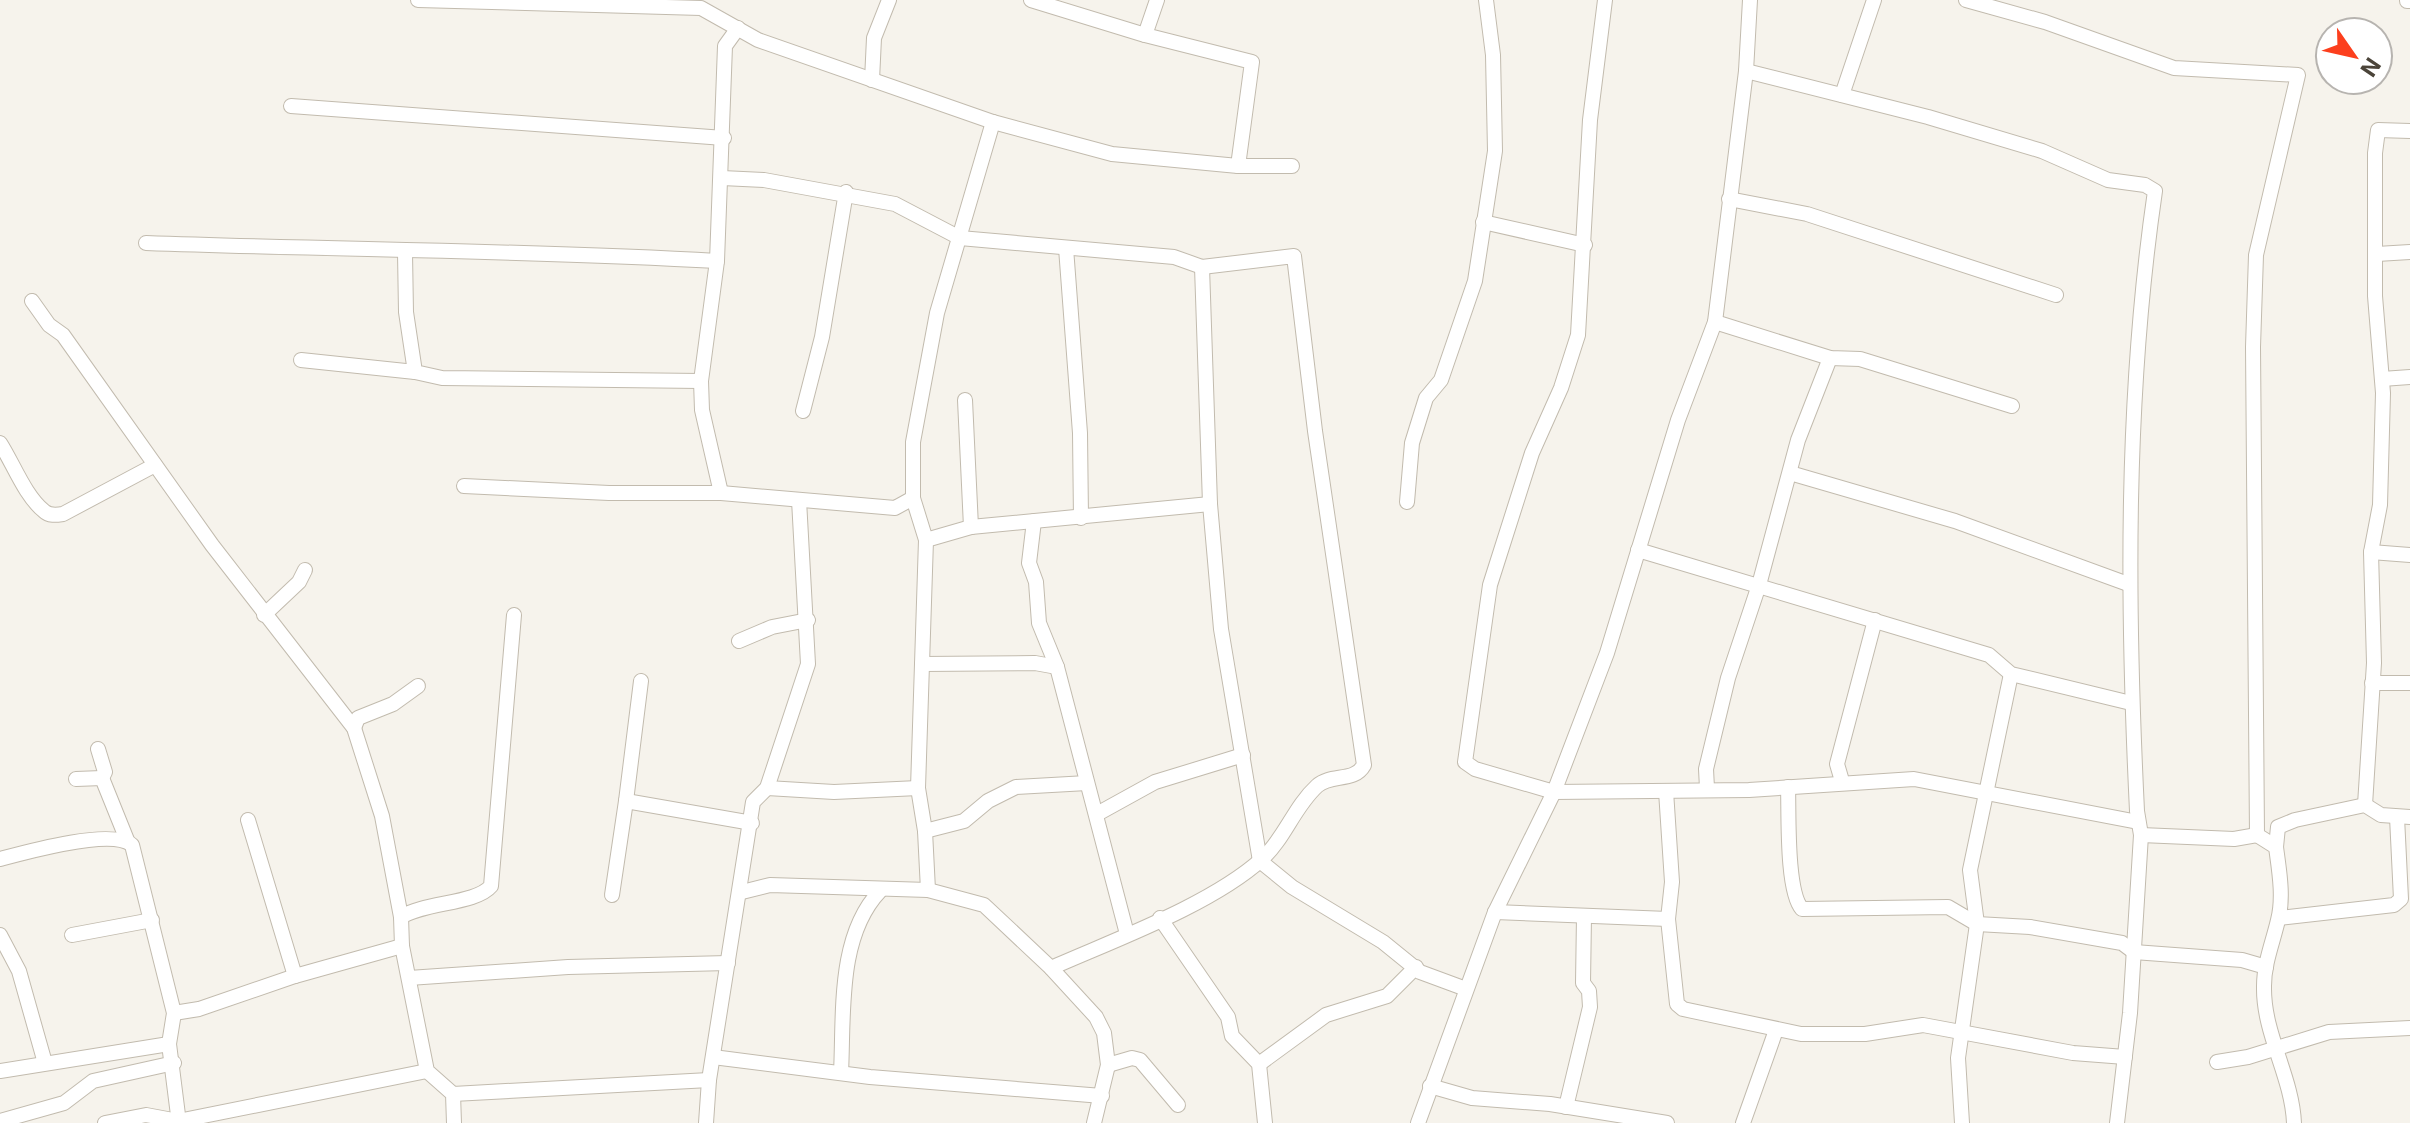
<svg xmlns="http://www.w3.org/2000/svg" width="2410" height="1123" font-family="Inter,sans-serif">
	<rect width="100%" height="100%" fill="#f6f3ec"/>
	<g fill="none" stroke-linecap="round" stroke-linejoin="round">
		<defs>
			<g id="minor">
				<path d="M418 0 701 8 758 40 993 122 1112 154 1238 166H1292"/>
				<path d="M1031 0 1145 35 1252 62 1238 166"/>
				<path d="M1605 0 1590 120 1578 335 1561 388 1532 453 1490 585 1465 762 1475 769 1554 792 1749 790 1914 779 2138 822"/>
				<path d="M1966 0 2045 22 2174 68 2298 75 2256 255 2253 347 2257 835 2276 847C2279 870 2284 897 2278 920 2273 942 2264 963 2264 986 2263 1034 2292 1076 2294 1123"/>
				<path d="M2407 1H2410"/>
				<path d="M1145 35 1157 0"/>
				<path d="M1746 71 1928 117 2042 151 2108 180 2145 185 2155 191C2125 396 2127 605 2137 811L2141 835 2130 1013 2117 1123"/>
				<path d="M872 80 874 38 889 0"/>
				<path d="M1842 95 1874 0"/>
				<path d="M291 106 724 138"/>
				<path d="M722 178 764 180 895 204 960 238 1174 257 1202 267 1294 256 1315 431 1364 765C1354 783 1331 773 1317 786 1294 807 1285 838 1262 859 1211 905 1114 940 1051 968"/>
				<path d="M1729 199 1807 214 2056 295"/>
				<path d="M1483 222 1585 245"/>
				<path d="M146 243C337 250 527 250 717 261"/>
				<path d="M1066 248 1080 433 1081 518"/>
				<path d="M405 253 406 312 415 372 442 378 701 381"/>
				<path d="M2377 254 2410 252"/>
				<path d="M1202 267 1210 504 1221 629 1260 861 1292 887 1383 942 1420 972 1466 989"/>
				<path d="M32 301 49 325 63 335 212 545 354 728 382 816 401 917 402 946 427 1071 453 1094 454 1123"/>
				<path d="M1715 322 1830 358 1860 359 2012 406"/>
				<path d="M301 360 415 372"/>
				<path d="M2382 379 2410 377"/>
				<path d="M965 400 971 527"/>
				<path d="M803 411 822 337 846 192"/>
				<path d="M0 443C13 463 25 496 44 511 49 516 56 515 63 514L155 465"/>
				<path d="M1790 473 1955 521 2128 584"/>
				<path d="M464 486 609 493H721L895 508 913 498"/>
				<path d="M721 493 702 410 701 381 717 261 725 46 738 28"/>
				<path d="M1407 502 1412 443 1426 398 1441 380 1475 281 1495 151 1493 55 1486 0"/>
				<path d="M1034 521 1029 563 1036 582 1039 623 1057 667 1127 934"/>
				<path d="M926 540 971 527 1210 504"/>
				<path d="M1638 550 1989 655 2011 674 2131 703"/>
				<path d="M2371 552 2410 555"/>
				<path d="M264 615 299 582 305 570"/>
				<path d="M739 641 772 627 808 620"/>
				<path d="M922 664 1035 663 1057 667"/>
				<path d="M2372 683H2410"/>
				<path d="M354 728 358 718 393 704 418 686"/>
				<path d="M98 749 105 772 102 778"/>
				<path d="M76 779 102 778 127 840"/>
				<path d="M1842 781 1837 764 1875 620"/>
				<path d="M1788 787C1789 812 1786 891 1802 909L1948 907 1977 924 2030 927 2122 943 2134 952 2242 960 2266 967"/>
				<path d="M767 788 834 792 918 788"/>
				<path d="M1707 788 1706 769 1728 678 1759 585 1798 440 1830 358"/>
				<path d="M1666 791 1672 882 1668 919 1677 1004 1683 1009 1801 1034H1865L1923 1025 2073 1053 2125 1057"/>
				<path d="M626 801 641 681"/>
				<path d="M2365 805 2374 663 2371 552 2380 505 2383 393 2375 296V153L2378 130 2410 131"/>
				<path d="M1097 814 1155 782 1243 755"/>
				<path d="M248 820 295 976"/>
				<path d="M925 831 964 821 988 801 1016 787 1087 783"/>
				<path d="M2141 835 2234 839 2257 835"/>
				<path d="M2276 847 2278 827 2295 820 2365 805 2381 815 2410 817"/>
				<path d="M0 859C26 852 112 828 132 845L174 1013 169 1044 179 1123"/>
				<path d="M928 890 925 831 918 788 926 540 913 498V442L937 313 993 122"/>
				<path d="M742 892 770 885 928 890 984 905 1051 968 1096 1017 1104 1033 1108 1065 1094 1123"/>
				<path d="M612 895 626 801 752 823"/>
				<path d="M1495 912 1668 919"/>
				<path d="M401 917C425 902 476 904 491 886L514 615"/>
				<path d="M1160 918 1228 1017 1232 1036 1259 1064 1265 1123"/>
				<path d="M2279 918 2394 905 2401 899 2397 817"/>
				<path d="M0 935 19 971 45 1063"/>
				<path d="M72 935 152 920"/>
				<path d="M409 978 568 967 728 963"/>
				<path d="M174 1013 199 1009 295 976 402 946"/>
				<path d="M713 1057 870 1077 1102 1096"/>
				<path d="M2217 1062 2248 1057 2329 1032 2410 1028"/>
				<path d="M1259 1064 1326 1015 1387 996 1416 967"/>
				<path d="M1108 1065 1132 1058 1140 1060 1178 1105"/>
				<path d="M0 1071 169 1044"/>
				<path d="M841 1073C844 1014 837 936 880 891"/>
				<path d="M1430 1086 1472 1098 1550 1104 1667 1123"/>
				<path d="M453 1094 709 1080"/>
				<path d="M1566 1107 1590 1007 1589 991 1583 983 1584 916"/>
				<path d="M0 1121 64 1103 93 1081 174 1063"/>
				<path d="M105 1123 146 1115 178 1121 427 1071"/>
				<path d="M706 1123 709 1080 753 802 767 788 808 664 799 500"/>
				<path d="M1418 1123 1495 912 1554 792 1607 653 1678 420 1715 322 1746 71 1750 0"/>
				<path d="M1743 1123 1776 1030"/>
				<path d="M1962 1123 1958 1058 1977 924 1970 870 2011 674"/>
			</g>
		</defs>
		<!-- minor casing -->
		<use href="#minor" stroke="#c2bbae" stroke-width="16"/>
		<!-- minor -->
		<use href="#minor" stroke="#fff" stroke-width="14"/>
	</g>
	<!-- north arrow -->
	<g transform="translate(2354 56) rotate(124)"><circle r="38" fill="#ffffff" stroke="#b7b4b0" stroke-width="2"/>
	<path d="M0-6L14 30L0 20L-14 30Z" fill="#fc3f1d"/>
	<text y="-12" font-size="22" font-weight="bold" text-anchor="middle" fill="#4b4439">N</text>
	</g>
</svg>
